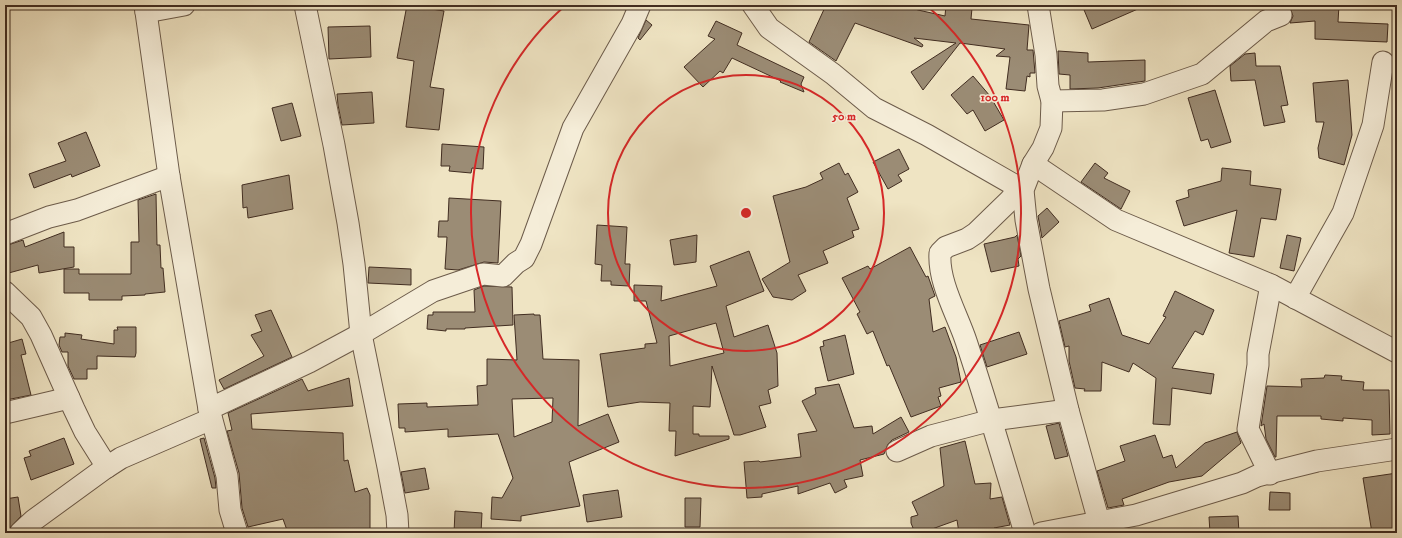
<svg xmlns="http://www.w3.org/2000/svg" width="1402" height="538" font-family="'IM FELL DW Pica',serif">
	<rect width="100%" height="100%" fill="#efe4c3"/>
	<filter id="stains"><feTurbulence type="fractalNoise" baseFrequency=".005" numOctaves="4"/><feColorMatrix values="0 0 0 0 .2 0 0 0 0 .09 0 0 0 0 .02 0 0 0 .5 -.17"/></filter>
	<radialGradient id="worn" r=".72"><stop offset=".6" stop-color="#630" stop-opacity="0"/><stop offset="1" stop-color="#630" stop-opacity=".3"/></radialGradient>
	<!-- building -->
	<g fill="#9b8c75" stroke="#412d21" fill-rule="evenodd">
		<path d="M407 5 444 11 430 87 444 89 439 130 406 127 414 61 397 58Z"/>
		<path d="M826 5H905L918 10 945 16 946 5H952L972 8 971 19 1029 25 1027 50H1033L1035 73H1030V77L1027 76 1025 91 1006 89 1010 57 996 56 1005 49 960 43 923 90 911 72 956 43 914 38 923 45 922 47 855 23 836 61 809 42Z"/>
		<path d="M1082 5H1147L1092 29Z"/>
		<path d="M1289 5H1339L1338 22 1388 24 1387 42 1315 39V21L1290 23 1293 16Z"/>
		<path d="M646 20 652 25 640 40 638 38Z"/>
		<path d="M716 21 742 33 737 45 804 77 801 84 804 92 780 82 781 81 732 58 723 73 720 71 703 87 684 67 715 39 708 36Z"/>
		<path d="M370 26 371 57 329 59 328 27Z"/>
		<path d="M1058 51 1088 53V62L1145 60V81L1098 88 1070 89V75L1059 74Z"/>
		<path d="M1255 53 1256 66H1280L1288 105 1281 106 1285 122 1264 126 1255 80 1231 81 1230 66 1245 54Z"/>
		<path d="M973 76 990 96 1004 120 985 131 973 110 967 114 951 95Z"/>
		<path d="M1348 80 1352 135 1344 165 1319 158 1318 148 1324 122H1316L1313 83Z"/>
		<path d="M1215 90 1231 142 1211 148 1208 139 1201 141 1188 98Z"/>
		<path d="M372 92 374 123 342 125 338 105 337 94Z"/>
		<path d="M292 103 301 136 281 141 272 108Z"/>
		<path d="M86 132 100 166 72 177 71 174 34 188 29 174 66 161 58 143Z"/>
		<path d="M442 144 484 147 483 169 472 168 471 173 449 171 450 166H441Z"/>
		<path d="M899 149 909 169 898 175 902 181 888 189 873 162Z"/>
		<path d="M839 163 845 175 848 173 858 192 847 198 859 229 852 231 854 237 823 251 828 263 798 275 806 291 792 300 773 297 762 279 790 262 773 196 806 187 823 179 820 173Z"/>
		<path d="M1095 163 1108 173 1104 178 1130 191 1121 209 1081 182Z"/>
		<path d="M1222 168 1251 171 1250 185 1281 189 1276 220 1261 218 1254 257 1229 253 1237 210 1184 226 1176 201 1189 197 1188 190 1221 181Z"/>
		<path d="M289 175 293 209 248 218 247 207 243 208 242 185Z"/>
		<path d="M156 194 157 245H160L161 268H163L165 292 145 294V295L122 296V300H89V293H64V269H79V274H131V242H139L138 200Z"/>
		<path d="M449 198 501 201 498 263 484 262 458 270 445 269 447 237H438L439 221H448Z"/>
		<path d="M1047 208 1059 222 1042 238 1038 216Z"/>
		<path d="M597 225 627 227 625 264H630L629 286 611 285V281H601L602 265 595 264Z"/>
		<path d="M64 232V247H74V267L39 273 38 265 5 274V246L23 240 25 247Z"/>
		<path d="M697 235 696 262 674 265 670 240Z"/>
		<path d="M1017 235 1021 256 1018 259 1019 266 991 272 984 244 1015 237Z"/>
		<path d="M1287 235 1301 238 1294 271 1280 268Z"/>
		<path d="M910 247 926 277 928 276 935 296 929 299 933 332 945 327 956 357 961 382 939 388 941 396 938 397 941 406 911 417 889 365 887 366 873 331 867 334 857 314 860 312 842 278 868 266 870 269Z"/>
		<path d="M749 251 764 291 726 306 734 337 768 325 777 353 778 386 768 390 771 403 759 406 766 427 740 435H734L712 366 710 407 693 406V434H699V436H729V439L675 456 676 431H669L670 403 640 402 608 407 600 354 645 348V344L657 343 646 301H634V285L662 286 661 301 717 286 710 266ZM716 323 724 353 670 366 669 336Z"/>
		<path d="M369 267 411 269V285L368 283Z"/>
		<path d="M484 286 512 287 513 325 465 328V329H446V331L427 329 428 315H433V312H475L474 290Z"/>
		<path d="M1175 291 1214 310 1203 335 1195 331 1172 368 1214 374 1211 394 1172 388 1170 425 1153 424 1156 378 1133 363 1129 372 1102 362 1101 391H1084L1085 389 1075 388 1069 361V346L1065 347 1059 321 1091 311 1089 305 1109 298 1122 335 1149 344 1166 317 1163 316Z"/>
		<path d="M271 310 292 357 224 389 219 380 264 356 251 335 262 331 255 315Z"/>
		<path d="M534 314V315H540L543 359 579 360 578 426 608 414 619 442 569 462 580 506 521 516V521L491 519 492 497 502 498 513 478 498 434 448 437V429L405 432V428H399L398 404 427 403V407L478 405 477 386 487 385V359L517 360 514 315ZM553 398 552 422 514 437 512 399Z"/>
		<path d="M117 327H136V353L135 357 97 356V369H87V379H74L68 366V352H62L59 345 60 337H65V333L82 335 81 339 114 344V330H118Z"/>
		<path d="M1019 332 1027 354 987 367 980 345Z"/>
		<path d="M845 335 854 374 828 381 820 347 824 346 823 341Z"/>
		<path d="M22 339 26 354 21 355 31 395 6 400 5 396V344Z"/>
		<path d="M1325 375 1342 376 1341 380 1364 382 1363 390H1389L1390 434 1372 435V420L1343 418V421L1321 419V416H1277L1276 457H1275L1266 439 1264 424 1261 426 1267 386 1302 387 1301 379 1324 378Z"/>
		<path d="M349 378 353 406 251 414 252 429 343 433 344 461 348 460 355 492 367 488 370 495V531L347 532 343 533H288L283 519 248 527 242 508 239 473 227 431 232 430 228 413 302 379 308 391Z"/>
		<path d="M839 384 854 428 872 426 873 434 901 417 909 432 892 440 888 444 884 454 860 460 863 476 844 480 847 487 835 493 830 483 798 494V486L762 494V497L747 498 744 462 759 461 760 462 801 457 798 434 817 431 802 401 816 394 815 388Z"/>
		<path d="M1059 423 1068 456 1055 459 1046 426Z"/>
		<path d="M1237 432 1241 443 1202 476 1169 482 1122 499 1124 505 1108 508 1097 471 1125 461 1120 446 1155 435 1163 458 1172 455 1176 468 1205 443Z"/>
		<path d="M64 438 74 464 31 480 24 458 31 456 29 451Z"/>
		<path d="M204 438 215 478 216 488H212L200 439Z"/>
		<path d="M965 441 975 484 991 483 990 499 1002 497 1010 525 994 528V533H959L957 520 921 533H915L911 523V517L918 515 912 502 944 486 940 448Z"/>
		<path d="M425 468 429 489 405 493 401 472Z"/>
		<path d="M1397 473V533H1372L1363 478Z"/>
		<path d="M618 490 622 517 587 522 583 495Z"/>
		<path d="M1270 492 1290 493V510H1269Z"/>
		<path d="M18 497 21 516 9 529H5V499Z"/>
		<path d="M685 498H701L700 527H685Z"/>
		<path d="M455 511 482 513 481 533H454Z"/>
		<path d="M1238 516 1239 533H1210L1209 517Z"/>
	</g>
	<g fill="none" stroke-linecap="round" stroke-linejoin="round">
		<defs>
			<g id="minor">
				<path d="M145 5 169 176 209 409 227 476 230 510 237 533"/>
				<path d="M305 5 334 145 348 223 354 264 361 334 388 467 397 515 398 533"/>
				<path d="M753 5 769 28 833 74 874 108 927 135 1023 190"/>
				<path d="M1038 5 1046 55 1048 86 1052 101 1051 128 1043 148 1033 164 1023 190 1026 220 1039 289 1068 410 1099 522"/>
				<path d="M146 12 184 5"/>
				<path d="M1052 101 1103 100 1144 94 1202 74 1266 21 1281 15"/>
				<path d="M1033 164 1116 220 1271 285 1397 352"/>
				<path d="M1020 188 1010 200 976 233 967 239 946 247 940 253C938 282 957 314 966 341 987 404 1006 469 1025 533"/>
				<path d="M5 234 49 217 77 210 169 176"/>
				<path d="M5 292 31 317 41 335 74 409 85 432 107 467"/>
				<path d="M1295 298 1343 213 1373 125 1383 62"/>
				<path d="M209 409 309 362 361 334 433 291 483 274 503 276 516 263 524 258 531 244 573 128 632 24 640 5"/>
				<path d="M5 413 69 398"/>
				<path d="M897 451 931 436 992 420 1068 410"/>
				<path d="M1270 474 1248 429 1258 365V354L1271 285"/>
				<path d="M20 533 34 520 104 469 121 458 211 419"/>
				<path d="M1041 533 1136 515 1242 483 1257 476 1317 461 1397 449"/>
			</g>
		</defs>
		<!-- minor casing -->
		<use href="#minor" stroke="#6c5b4a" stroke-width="23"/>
		<!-- minor -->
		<use href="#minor" stroke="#f5edd8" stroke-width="21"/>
	</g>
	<!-- distance rings -->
	<g fill="none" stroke="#d62828" stroke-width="2">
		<circle cx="746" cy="213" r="138"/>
		<path d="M926 5A275 275 0 1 1 566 5"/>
	</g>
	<circle cx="746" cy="213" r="6" fill="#d62828" stroke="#f5edd8" stroke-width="2"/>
	<g font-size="12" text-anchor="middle" font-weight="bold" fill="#d62828" stroke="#f5edd8" stroke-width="3" stroke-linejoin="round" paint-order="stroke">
		<text x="995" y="101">100 m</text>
		<text x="844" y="120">50 m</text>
	</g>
	<!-- margin -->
	<rect width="1402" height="538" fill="none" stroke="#efe4c3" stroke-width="20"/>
	<rect x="6" y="6" width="1390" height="526" fill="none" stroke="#412d21" stroke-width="2"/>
	<rect x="10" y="10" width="1382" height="518" fill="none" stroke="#412d21"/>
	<rect width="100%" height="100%" filter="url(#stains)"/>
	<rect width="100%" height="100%" fill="url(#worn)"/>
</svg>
